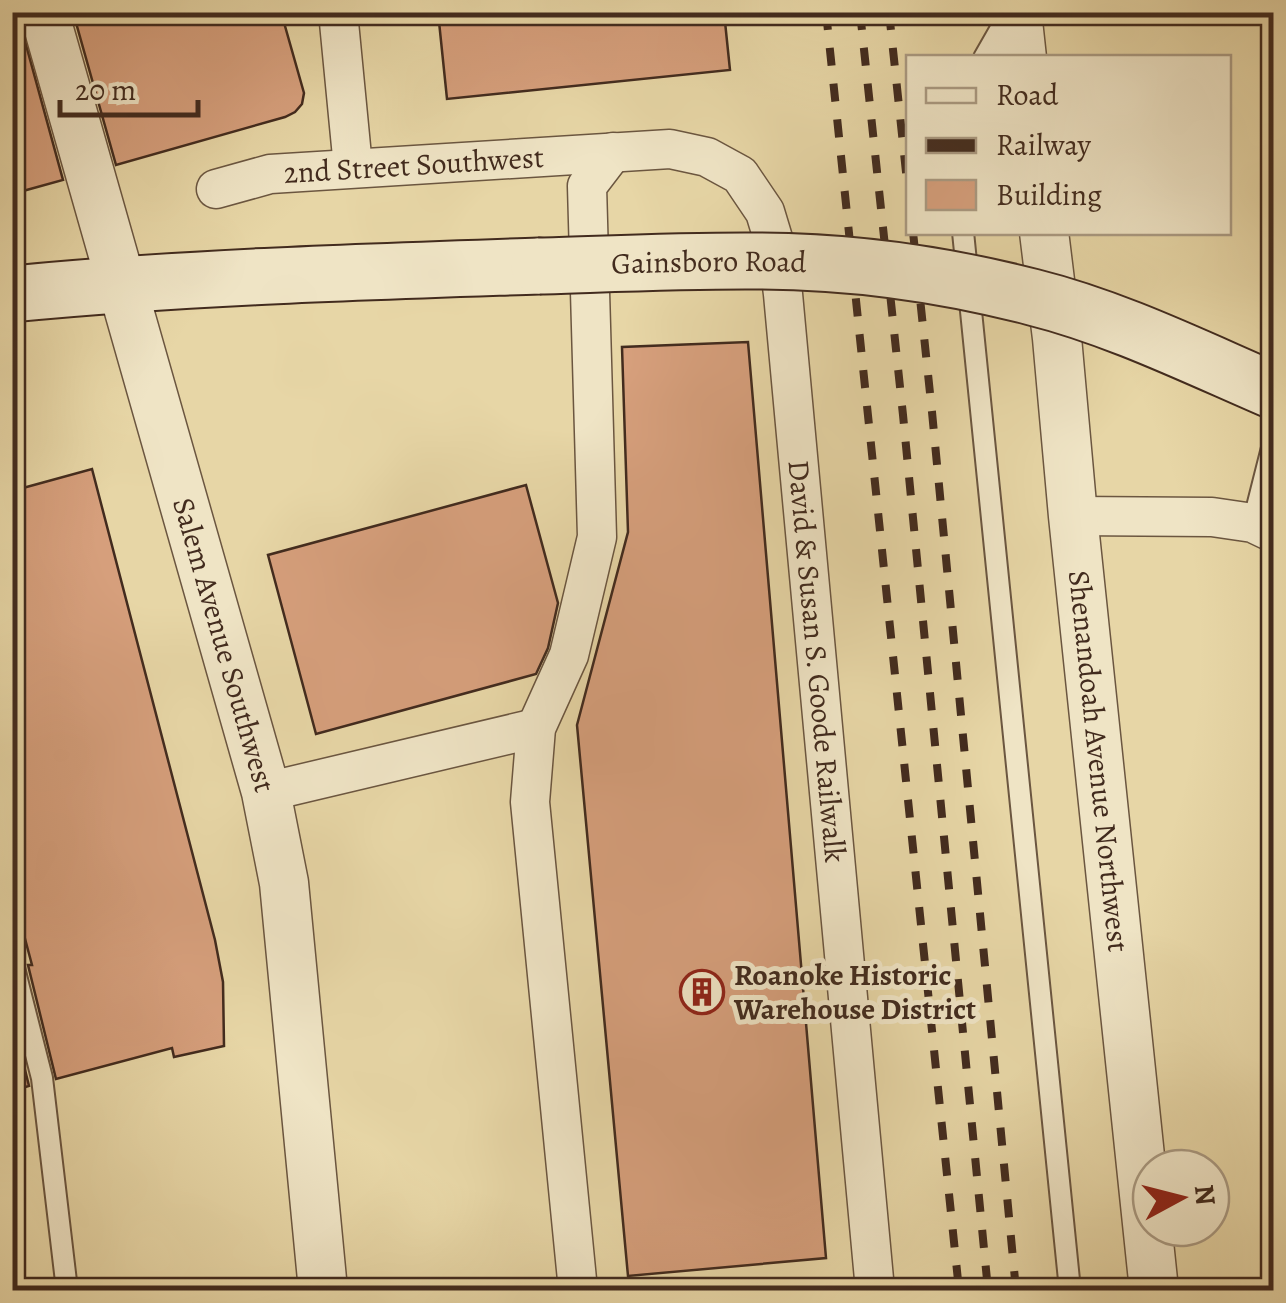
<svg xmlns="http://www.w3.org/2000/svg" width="1286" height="1303" font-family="Alegreya,serif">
	<rect width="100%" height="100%" fill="#e7d6a6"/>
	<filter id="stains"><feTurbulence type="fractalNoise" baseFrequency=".002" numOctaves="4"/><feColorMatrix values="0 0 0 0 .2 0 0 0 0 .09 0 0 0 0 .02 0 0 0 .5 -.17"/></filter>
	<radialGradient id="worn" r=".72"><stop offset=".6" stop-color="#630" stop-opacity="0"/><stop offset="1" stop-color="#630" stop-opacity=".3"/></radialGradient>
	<!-- building -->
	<g fill="#d69f7c" stroke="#422b1e" stroke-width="2.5">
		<path d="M12 12H17L63 180 12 194Z"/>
		<path d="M73 12H281L304 93 302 104 295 112 285 117 116 165Z"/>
		<path d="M438 12H724L730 70 447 99Z"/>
		<path d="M748 342 826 1258 628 1276 577 725 628 532 622 347Z"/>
		<path d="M92 469 215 940 223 982 224 1046 174 1057 172 1048 56 1079 28 965H32L12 890V491Z"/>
		<path d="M526 485 558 603 548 648 536 674 316 734 268 555Z"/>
		<path d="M12 1018 29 1086 12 1091Z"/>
	</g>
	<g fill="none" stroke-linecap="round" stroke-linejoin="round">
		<defs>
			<g id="service">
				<path d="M984 58 1008 16"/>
				<path d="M963 232 1070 1290"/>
				<path d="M1253 523 1274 440"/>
				<path d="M12 960 42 1078 67 1290"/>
			</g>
			<g id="minor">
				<path d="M338 12 353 167"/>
				<path id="s1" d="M216 189 270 174 670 149 707 157 740 175 765 212 778 255 783 294 875 1290"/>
				<path d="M1073 516 1212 517 1253 523 1274 533"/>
				<path d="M266 792 536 728"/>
				<path d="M578 1290 530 802 536 728 569 655 597 537 587 186 613 152"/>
			</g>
			<g id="tertiary">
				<path id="s2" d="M44 12 266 792 284 883 323 1290"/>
				<path d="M1017 12 1022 58"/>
				<path id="s3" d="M1044 232 1057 338 1073 516 1154 1290"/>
			</g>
			<path id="secondary" d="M12 294C187 277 363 272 539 266"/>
		</defs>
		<!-- service casing -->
		<use href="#service" stroke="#6b5640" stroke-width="24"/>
		<!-- minor casing -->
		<use href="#minor" stroke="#6b5640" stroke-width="41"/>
		<!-- tertiary casing -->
		<use href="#tertiary" stroke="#6b5640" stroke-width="51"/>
		<!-- secondary casing -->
		<use href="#secondary" stroke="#422b1e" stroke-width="59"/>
		<!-- service -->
		<use href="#service" stroke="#efe4c5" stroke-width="20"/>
		<!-- minor -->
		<use href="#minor" stroke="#efe4c5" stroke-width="38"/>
		<!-- tertiary -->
		<use href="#tertiary" stroke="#efe4c5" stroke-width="48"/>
		<!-- secondary -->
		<use href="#secondary" stroke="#efe4c5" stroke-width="55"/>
		<!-- rail -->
		<g stroke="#422b1e" stroke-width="8" stroke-dasharray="18 18" stroke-linecap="butt">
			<path d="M826 12 959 1290"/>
			<path d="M860 12 903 415 988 1290"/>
			<path d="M889 12 908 191"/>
			<path d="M913 232 932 412 1016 1290"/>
		</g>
		<defs>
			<g id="secondary-bridge">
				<path id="s4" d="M539 266C607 264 676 261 745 261 841 260 939 273 1032 297 1116 318 1195 357 1274 391"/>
			</g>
		</defs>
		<!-- secondary-bridge casing -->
		<use href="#secondary-bridge" stroke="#422b1e" stroke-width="59" stroke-linecap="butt"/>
		<!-- secondary-bridge -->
		<use href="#secondary-bridge" stroke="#efe4c5" stroke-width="55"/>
	</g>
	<!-- icons -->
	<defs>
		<symbol id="building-ring" viewBox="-11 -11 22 22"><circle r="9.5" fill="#efe4c5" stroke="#8f2418" stroke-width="1.5"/><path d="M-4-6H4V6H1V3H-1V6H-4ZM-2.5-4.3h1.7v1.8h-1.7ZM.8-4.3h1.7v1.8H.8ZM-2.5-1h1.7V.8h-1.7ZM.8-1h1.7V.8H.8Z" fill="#8f2418"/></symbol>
	</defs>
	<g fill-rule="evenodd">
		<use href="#building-ring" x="677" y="967" width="50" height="50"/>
	</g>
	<g text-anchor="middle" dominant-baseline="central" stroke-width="10" stroke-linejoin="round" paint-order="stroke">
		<!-- street labels -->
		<g font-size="30" fill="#422b1e" stroke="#efe4c5">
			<text stroke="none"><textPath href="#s1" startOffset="200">2nd Street Southwest</textPath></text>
			<text stroke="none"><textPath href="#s4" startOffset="170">Gainsboro Road</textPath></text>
			<text stroke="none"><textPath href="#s2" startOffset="658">Salem Avenue Southwest</textPath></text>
			<text stroke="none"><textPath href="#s1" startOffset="1030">David &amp; Susan S. Goode Railwalk</textPath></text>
			<text stroke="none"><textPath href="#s3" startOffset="532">Shenandoah Avenue Northwest</textPath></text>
		</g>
		<!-- poi labels -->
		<g font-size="30" font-weight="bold" fill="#422b1e" stroke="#efe4c5" text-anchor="start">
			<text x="734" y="975">Roanoke Historic<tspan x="734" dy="34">Warehouse District</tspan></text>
		</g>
	</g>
	<!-- margin -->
	<rect width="1286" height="1303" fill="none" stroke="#e7d6a6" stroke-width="50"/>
	<rect x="15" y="15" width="1256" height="1273" fill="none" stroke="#422b1e" stroke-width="5"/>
	<rect x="25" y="25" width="1236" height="1253" fill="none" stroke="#422b1e" stroke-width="2.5"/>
	<!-- legend -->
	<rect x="906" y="55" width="325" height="180" fill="#efe4c5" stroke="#aa9a82" stroke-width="2.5"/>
	<rect x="926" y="88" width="50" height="15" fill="#efe4c5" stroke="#aa9a82" stroke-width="2.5"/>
	<text x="996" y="105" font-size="30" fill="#422b1e">Road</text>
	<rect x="926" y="138" width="50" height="15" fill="#422b1e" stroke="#aa9a82" stroke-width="2.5"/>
	<text x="996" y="155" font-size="30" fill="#422b1e">Railway</text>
	<rect x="926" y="180" width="50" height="30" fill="#d69f7c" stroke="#aa9a82" stroke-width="2.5"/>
	<text x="996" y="205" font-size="30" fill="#422b1e">Building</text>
	<!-- north arrow -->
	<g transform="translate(1181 1198) rotate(83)"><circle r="48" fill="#efe4c5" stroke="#aa9a82" stroke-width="2.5"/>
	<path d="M0-8L18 38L0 25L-18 38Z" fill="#8f2418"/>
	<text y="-15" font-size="28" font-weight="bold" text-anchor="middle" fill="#422b1e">N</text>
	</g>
	<!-- scale -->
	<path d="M60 100v15h138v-15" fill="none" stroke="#422b1e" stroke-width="5"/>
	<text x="75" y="100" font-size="30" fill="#422b1e" stroke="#efe4c5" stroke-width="8" paint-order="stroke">20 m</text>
	<rect width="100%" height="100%" filter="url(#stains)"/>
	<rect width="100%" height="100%" fill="url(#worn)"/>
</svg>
